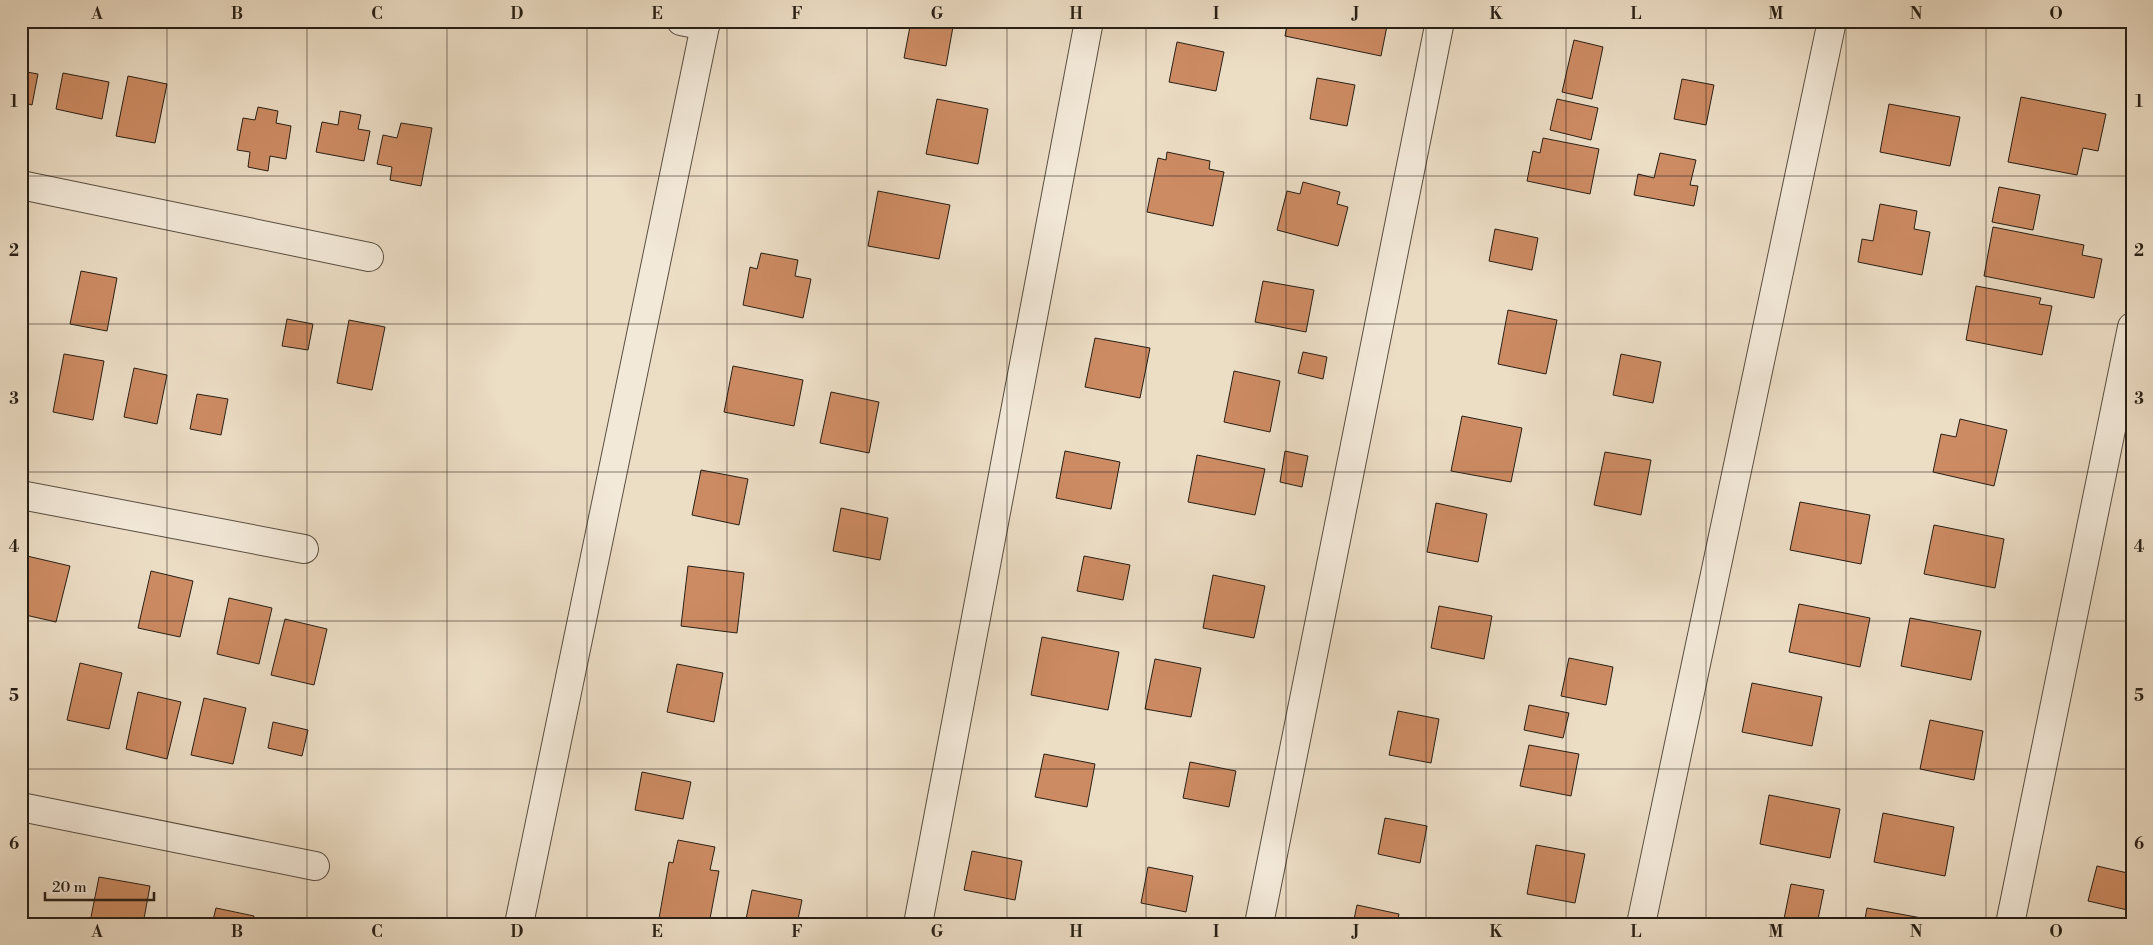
<svg xmlns="http://www.w3.org/2000/svg" width="2153" height="945" font-family="'Libre Bodoni',serif">
	<rect width="100%" height="100%" fill="#ecddc5"/>
	<filter id="stains"><feTurbulence type="fractalNoise" baseFrequency=".004" numOctaves="4"/><feColorMatrix values="0 0 0 0 .2 0 0 0 0 .09 0 0 0 0 .02 0 0 0 .5 -.17"/></filter>
	<radialGradient id="worn" r=".72"><stop offset=".6" stop-color="#630" stop-opacity="0"/><stop offset="1" stop-color="#630" stop-opacity=".3"/></radialGradient>
	<!-- building -->
	<g fill="#cd8b63" stroke="#281f15">
		<path d="M911 21H954L946 66 904 58Z"/>
		<path d="M1288 21H1388L1381 56 1285 36Z"/>
		<path d="M1574 40 1603 47 1592 99 1562 92Z"/>
		<path d="M1177 42 1224 52 1216 91 1169 82Z"/>
		<path d="M21 71 38 74 32 105 25 103 22 118Z"/>
		<path d="M63 73 109 82 102 119 56 109Z"/>
		<path d="M128 76 167 84 155 143 116 136Z"/>
		<path d="M1317 78 1355 85 1347 126 1310 119Z"/>
		<path d="M1682 79 1714 85 1706 125 1674 119Z"/>
		<path d="M2021 97 2106 114 2098 151 2083 148 2077 175 2008 162Z"/>
		<path d="M937 99 988 109 978 164 926 154Z"/>
		<path d="M1557 99 1598 108 1591 140 1550 130Z"/>
		<path d="M1889 104 1960 117 1950 166 1880 152Z"/>
		<path d="M258 107 278 111 276 123 291 126 286 159 270 156 268 171 248 167 250 152 237 150 243 118 255 120Z"/>
		<path d="M340 111 361 115 358 129 370 131 364 161 316 152 322 122 338 125Z"/>
		<path d="M401 123 432 128 421 186 390 180 392 167 377 164 383 135 397 138Z"/>
		<path d="M1543 138 1599 149 1590 194 1527 181 1533 151 1540 153Z"/>
		<path d="M1167 152 1210 161 1209 169 1224 172 1213 226 1147 212 1158 158 1166 160Z"/>
		<path d="M1660 153 1696 160 1690 185 1698 186 1694 206 1634 195 1638 174 1654 178Z"/>
		<path d="M1303 182 1340 192 1337 204 1348 207 1338 246 1277 230 1287 191 1300 194Z"/>
		<path d="M1999 187 2040 195 2033 230 1992 222Z"/>
		<path d="M878 191 950 205 939 259 868 246Z"/>
		<path d="M1880 204 1917 211 1914 229 1930 232 1922 275 1858 262 1862 239 1873 241Z"/>
		<path d="M1993 227 2084 245 2082 255 2102 259 2094 298 1984 276Z"/>
		<path d="M1495 229 1538 238 1532 270 1489 261Z"/>
		<path d="M761 253 798 260 795 276 811 279 803 318 743 305 750 267 757 269Z"/>
		<path d="M81 271 117 278 107 331 70 324Z"/>
		<path d="M1263 281 1314 290 1306 332 1255 322Z"/>
		<path d="M1976 286 2041 298 2039 304 2052 306 2042 355 1966 340Z"/>
		<path d="M1508 310 1557 320 1546 374 1498 364Z"/>
		<path d="M287 319 313 324 308 350 282 346Z"/>
		<path d="M349 320 385 327 372 390 337 383Z"/>
		<path d="M1095 338 1150 348 1140 398 1085 387Z"/>
		<path d="M1303 352 1327 357 1323 379 1298 373Z"/>
		<path d="M64 354 104 361 93 420 53 412Z"/>
		<path d="M1621 354 1661 362 1653 403 1613 395Z"/>
		<path d="M733 366 803 380 794 426 724 412Z"/>
		<path d="M134 368 167 375 157 424 124 417Z"/>
		<path d="M1234 371 1280 381 1270 432 1224 422Z"/>
		<path d="M831 392 879 402 869 453 820 443Z"/>
		<path d="M197 394 228 399 221 435 190 429Z"/>
		<path d="M1462 416 1522 428 1511 482 1451 471Z"/>
		<path d="M1960 419 2007 430 1994 486 1933 472 1941 434 1956 437Z"/>
		<path d="M1065 451 1120 462 1111 509 1056 498Z"/>
		<path d="M1285 451 1308 456 1302 487 1280 482Z"/>
		<path d="M1605 452 1651 460 1641 515 1594 505Z"/>
		<path d="M1197 455 1265 469 1255 515 1188 502Z"/>
		<path d="M701 470 748 479 739 525 692 515Z"/>
		<path d="M1800 502 1870 515 1861 564 1790 550Z"/>
		<path d="M1436 503 1487 514 1478 562 1427 552Z"/>
		<path d="M841 508 888 518 880 560 833 551Z"/>
		<path d="M1934 525 2004 539 1995 588 1924 574Z"/>
		<path d="M27 556 70 566 56 622 21 614V582Z"/>
		<path d="M1084 556 1130 565 1123 600 1077 591Z"/>
		<path d="M688 566 744 573 737 633 681 626Z"/>
		<path d="M151 571 193 581 180 637 138 628Z"/>
		<path d="M1213 575 1265 586 1254 638 1203 628Z"/>
		<path d="M229 598 272 608 259 664 217 654Z"/>
		<path d="M1799 604 1870 618 1860 667 1789 652Z"/>
		<path d="M1439 606 1492 616 1484 659 1431 648Z"/>
		<path d="M1910 618 1981 631 1971 680 1901 666Z"/>
		<path d="M285 619 327 629 314 685 271 675Z"/>
		<path d="M1042 637 1119 652 1108 710 1031 695Z"/>
		<path d="M1569 658 1613 667 1606 705 1561 696Z"/>
		<path d="M1155 659 1201 668 1191 717 1145 709Z"/>
		<path d="M80 663 122 673 109 729 67 720Z"/>
		<path d="M677 664 723 673 714 722 667 712Z"/>
		<path d="M1752 683 1822 697 1812 746 1742 732Z"/>
		<path d="M138 692 181 702 167 759 126 749Z"/>
		<path d="M204 698 246 708 233 764 191 755Z"/>
		<path d="M1529 705 1569 713 1563 738 1524 730Z"/>
		<path d="M1398 711 1439 719 1431 763 1389 755Z"/>
		<path d="M1930 720 1983 731 1974 780 1920 769Z"/>
		<path d="M273 722 308 730 302 756 268 748Z"/>
		<path d="M1529 745 1579 754 1571 796 1520 786Z"/>
		<path d="M1044 754 1095 764 1087 807 1035 797Z"/>
		<path d="M1190 762 1236 771 1229 807 1183 798Z"/>
		<path d="M642 772 691 782 683 819 635 810Z"/>
		<path d="M1769 795 1840 809 1830 858 1760 844Z"/>
		<path d="M1883 813 1954 827 1945 876 1874 862Z"/>
		<path d="M1385 818 1427 826 1420 863 1378 854Z"/>
		<path d="M678 840 715 847 710 870 719 871 709 924H658L669 862 673 863Z"/>
		<path d="M1536 845 1585 854 1575 903 1527 894Z"/>
		<path d="M972 851 1022 861 1015 900 964 890Z"/>
		<path d="M2097 866 2132 874V911L2088 901Z"/>
		<path d="M1148 867 1193 876 1186 912 1141 903Z"/>
		<path d="M99 877 150 886 143 924 90 922Z"/>
		<path d="M1791 884 1824 890 1817 924H1783Z"/>
		<path d="M752 890 802 900 797 924H745Z"/>
		<path d="M1357 905 1399 914 1397 924H1353Z"/>
		<path d="M216 908 254 916 252 924H212Z"/>
		<path d="M1867 908 1938 921V924H1864Z"/>
	</g>
	<g fill="none" stroke-linecap="round" stroke-linejoin="round">
		<defs>
			<g id="minor">
				<path d="M681 21 705 26"/>
				<path d="M21 185 369 257"/>
				<path d="M21 495 304 549"/>
				<path d="M21 807 315 866"/>
				<path d="M519 924 706 21"/>
				<path d="M918 924 1089 21"/>
				<path d="M1259 924 1440 21"/>
				<path d="M1641 924 1832 21"/>
				<path d="M2010 924 2132 327"/>
			</g>
		</defs>
		<!-- minor casing -->
		<use href="#minor" stroke="#594e41" stroke-width="30"/>
		<!-- minor -->
		<use href="#minor" stroke="#f3e9d9" stroke-width="28"/>
	</g>
	<!-- grid -->
	<path fill="none" stroke="#281f15" stroke-width="1" stroke-opacity="0.55" d="M167 21V924M307 21V924M447 21V924M587 21V924M727 21V924M867 21V924M1007 21V924M1146 21V924M1286 21V924M1426 21V924M1566 21V924M1706 21V924M1846 21V924M1986 21V924M21 176H2132M21 324H2132M21 472H2132M21 621H2132M21 769H2132"/>
	<!-- margin -->
	<rect width="2153" height="945" fill="none" stroke="#ecddc5" stroke-width="55"/>
	<!-- scale -->
	<path d="M45 892v8h109v-8" fill="none" stroke="#281f15" stroke-width="2.5"/>
	<text x="52" y="892" font-size="15" fill="#281f15" stroke="#f3e9d9" stroke-width="4" paint-order="stroke">20 m</text>
	<rect x="28" y="28" width="2098" height="890" fill="none" stroke="#281f15" stroke-width="2"/>
	<g font-size="16" text-anchor="middle" font-weight="bold" fill="#281f15">
		<text x="97" y="19">A</text>
		<text x="237" y="19">B</text>
		<text x="377" y="19">C</text>
		<text x="517" y="19">D</text>
		<text x="657" y="19">E</text>
		<text x="797" y="19">F</text>
		<text x="937" y="19">G</text>
		<text x="1076" y="19">H</text>
		<text x="1216" y="19">I</text>
		<text x="1356" y="19">J</text>
		<text x="1496" y="19">K</text>
		<text x="1636" y="19">L</text>
		<text x="1776" y="19">M</text>
		<text x="1916" y="19">N</text>
		<text x="2056" y="19">O</text>
		<text x="14" y="107">1</text>
		<text x="2139" y="107">1</text>
		<text x="14" y="256">2</text>
		<text x="2139" y="256">2</text>
		<text x="14" y="404">3</text>
		<text x="2139" y="404">3</text>
		<text x="14" y="552">4</text>
		<text x="2139" y="552">4</text>
		<text x="14" y="701">5</text>
		<text x="2139" y="701">5</text>
		<text x="14" y="849">6</text>
		<text x="2139" y="849">6</text>
		<text x="97" y="937">A</text>
		<text x="237" y="937">B</text>
		<text x="377" y="937">C</text>
		<text x="517" y="937">D</text>
		<text x="657" y="937">E</text>
		<text x="797" y="937">F</text>
		<text x="937" y="937">G</text>
		<text x="1076" y="937">H</text>
		<text x="1216" y="937">I</text>
		<text x="1356" y="937">J</text>
		<text x="1496" y="937">K</text>
		<text x="1636" y="937">L</text>
		<text x="1776" y="937">M</text>
		<text x="1916" y="937">N</text>
		<text x="2056" y="937">O</text>
	</g>
	<rect width="100%" height="100%" filter="url(#stains)"/>
	<rect width="100%" height="100%" fill="url(#worn)"/>
</svg>
